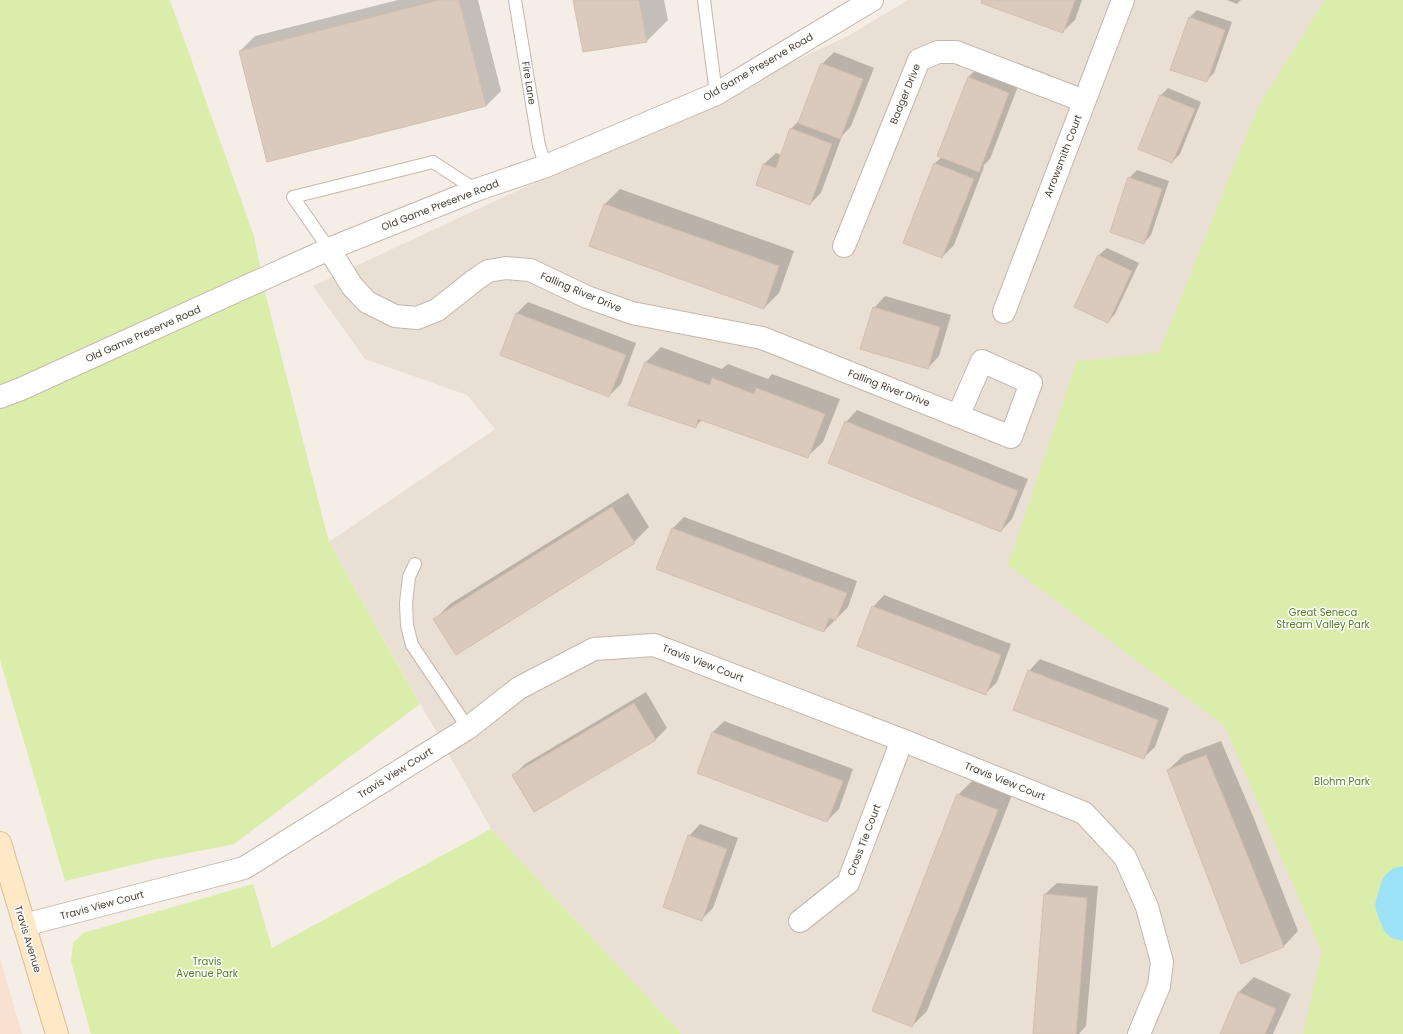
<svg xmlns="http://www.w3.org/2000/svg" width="1403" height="1034" font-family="Poppins,sans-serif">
	<rect width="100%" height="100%" fill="#f5eee6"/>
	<!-- residential -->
	<path fill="#e9dfd4" d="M908 0H1330L1341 939 1304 1034H682L491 829 329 542 495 429 467 395 365 359 313 286 848 36Z"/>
	<!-- commercial -->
	<path fill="#f8e1d0" d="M0 958 12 999 22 1034H0Z"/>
	<!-- green -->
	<g fill="#daedab">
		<path d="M0 0H170L254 236 266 296 329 542 420 704 234 844 153 860 65 881 0 660Z"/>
		<path d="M1325 0H1403V1034H1303L1322 952 1225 726 1008 565 1077 361 1159 353 1258 107Z"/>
		<path d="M491 829 682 1034H91L71 961 73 943 83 933 253 884 272 948Z"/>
	</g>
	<!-- shadow -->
	<g fill="#0003">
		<path d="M398 0H478L501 91 486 106 240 51 255 36Z"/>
		<path d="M574 0H664L668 20 647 41Z"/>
		<path d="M983 0H1082L1075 20 1063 31Z"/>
		<path d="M1227 0H1241L1237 4Z"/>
		<path d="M1197 10 1232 22 1214 73 1206 81 1189 18Z"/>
		<path d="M834 52 874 68 851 126 842 136 821 193 810 204 757 185 764 164 776 153 781 155 791 129 801 118 822 64Z"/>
		<path d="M980 66 1020 81 990 159 983 166 984 167 954 245 942 257 935 163 942 157 968 77Z"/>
		<path d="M1168 88 1201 102 1180 154 1172 162 1160 96Z"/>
		<path d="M1137 170 1169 181 1151 235 1144 243 1129 178Z"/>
		<path d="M620 189 794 251 779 293 764 308 590 246 605 204Z"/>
		<path d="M1107 248 1139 263 1115 314 1108 322 1075 307 1099 255Z"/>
		<path d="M885 296 951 315 939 356 928 368 874 308Z"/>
		<path d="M528 302 636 343 621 384 609 396 501 354 517 313Z"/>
		<path d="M661 347 722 369 728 364 768 379 772 374 840 399 823 442 807 457 702 420 695 427 630 405 646 362Z"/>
		<path d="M857 410 1028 479 1012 519 1001 531 846 422Z"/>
		<path d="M628 493 649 527 634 542 435 619 450 604Z"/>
		<path d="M684 517 857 581 848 607 824 631 658 569 673 528Z"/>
		<path d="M884 595 1011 644 997 682 985 694 873 607Z"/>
		<path d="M1040 659 1169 708 1155 747 1143 758 1029 671Z"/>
		<path d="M646 692 667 728 656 739 514 775 525 764Z"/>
		<path d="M724 721 853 769 839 809 827 821 713 732Z"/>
		<path d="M1221 741 1253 816 1298 931 1283 947 1168 770 1184 755Z"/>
		<path d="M973 780 1012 795 927 1011 912 1026 958 795Z"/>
		<path d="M700 824 738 838 713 908 702 919 689 836Z"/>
		<path d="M1057 883 1098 886 1086 1026 1079 1034H1034L1045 894Z"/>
		<path d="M1254 977 1291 994 1273 1034H1221L1239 992Z"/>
	</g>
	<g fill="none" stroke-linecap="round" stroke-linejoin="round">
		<!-- river -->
		<path stroke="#9de1f7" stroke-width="45" d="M1403 889 1398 905 1403 918"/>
	</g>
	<!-- building -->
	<g fill="#dacabe" stroke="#d3bead">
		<path d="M440 0H459L486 106 267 162 239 51Z"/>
		<path d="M573 0H639L647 42 583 52Z"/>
		<path d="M982 0H1075L1063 33 981 3Z"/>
		<path d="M1189 17 1225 30 1207 82 1170 70Z"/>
		<path d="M821 63 863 79 840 139 798 123Z"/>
		<path d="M968 77 1009 93 979 172 937 156Z"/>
		<path d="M1160 95 1195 109 1172 163 1138 149Z"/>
		<path d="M790 128 832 144 810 205 756 185 763 164 776 168Z"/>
		<path d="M934 163 974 179 942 258 903 243Z"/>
		<path d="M1128 177 1162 189 1144 244 1110 232Z"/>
		<path d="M604 204 779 266 764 309 589 246Z"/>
		<path d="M1098 255 1132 271 1108 323 1074 307Z"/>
		<path d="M873 307 940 327 928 369 860 349Z"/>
		<path d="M516 313 626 355 609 397 500 355Z"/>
		<path d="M645 362 710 385 712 378 754 394 756 388 825 414 808 458 698 419 696 428 628 405Z"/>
		<path d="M845 421 1018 491 1001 532 828 463Z"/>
		<path d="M612 507 635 543 456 655 433 619Z"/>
		<path d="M672 528 847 593 836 620 829 618 824 632 656 569Z"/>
		<path d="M872 606 1001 655 986 695 857 646Z"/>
		<path d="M1028 670 1158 720 1144 759 1013 710Z"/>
		<path d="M634 703 656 740 534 812 512 775Z"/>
		<path d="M712 732 843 781 827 822 697 773Z"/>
		<path d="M1206 755 1238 832 1284 947 1241 964 1167 770Z"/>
		<path d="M957 794 998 810 912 1027 872 1011Z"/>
		<path d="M688 835 727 849 702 921 663 907Z"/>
		<path d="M1044 894 1087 898 1076 1034H1033Z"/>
		<path d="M1238 992 1276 1009 1265 1034H1220Z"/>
	</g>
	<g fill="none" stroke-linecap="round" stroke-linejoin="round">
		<defs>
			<g id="lane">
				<path d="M515 0 539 146 546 166"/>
				<path d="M704 0 716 94"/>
				<path d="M329 249 293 197 433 162 476 190"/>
				<path d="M415 564 409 577 406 603 407 625 412 645 468 728"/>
			</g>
			<g id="street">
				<path d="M844 246 919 60 938 52H956L1084 101"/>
				<path d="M329 249 352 286 367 302 395 316 417 318 437 310 475 280 488 271 506 268 530 270 587 297 632 313 762 338 1011 437 1031 383 982 361 958 416"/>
				<path d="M1004 312 1123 0"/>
				<path d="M0 397 21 389 329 249 476 190 546 166 716 94 872 0"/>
				<path d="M800 921 848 883 902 740"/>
				<path d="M24 925 244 868 468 728 519 688 594 649 654 645 902 740 1084 813 1125 857 1147 907 1162 962 1159 986 1139 1034"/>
			</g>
			<path id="secondary" d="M0 843 57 1034"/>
		</defs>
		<!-- lane casing -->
		<use href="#lane" stroke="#c4b7ab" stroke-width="14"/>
		<!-- street casing -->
		<use href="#street" stroke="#c4b7ab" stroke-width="24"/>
		<!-- secondary casing -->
		<use href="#secondary" stroke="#dcbd94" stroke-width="24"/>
		<!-- lane -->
		<use href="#lane" stroke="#fff" stroke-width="12"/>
		<!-- street -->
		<use href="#street" stroke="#fff" stroke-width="22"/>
		<!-- secondary -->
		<use href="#secondary" stroke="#ffe8c6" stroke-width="22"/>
	</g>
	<g text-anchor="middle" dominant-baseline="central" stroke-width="3" stroke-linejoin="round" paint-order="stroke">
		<!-- street labels -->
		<g font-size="10" fill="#483d35" stroke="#fff">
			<text transform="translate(758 67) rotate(-30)">Old Game Preserve Road</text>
			<text transform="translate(529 83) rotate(81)">Fire Lane</text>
			<text transform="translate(905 94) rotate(-68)">Badger Drive</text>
			<text transform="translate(1063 156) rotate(-69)">Arrowsmith Court</text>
			<text transform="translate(440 205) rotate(-21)">Old Game Preserve Road</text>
			<text transform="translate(581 292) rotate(23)">Falling River Drive</text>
			<text transform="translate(143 334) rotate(-24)">Old Game Preserve Road</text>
			<text transform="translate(889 388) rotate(21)">Falling River Drive</text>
			<text transform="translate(703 663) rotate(21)">Travis View Court</text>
			<text transform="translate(395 773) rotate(-32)">Travis View Court</text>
			<text transform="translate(1005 781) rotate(22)">Travis View Court</text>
			<text transform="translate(864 840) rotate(-69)">Cross Tie Court</text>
			<text transform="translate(102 905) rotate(-15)">Travis View Court</text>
			<text transform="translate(28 939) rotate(73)">Travis Avenue</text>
		</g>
		<!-- park labels -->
		<g font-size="10" fill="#558022" stroke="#fff">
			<text x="1323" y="612">Great Seneca<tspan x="1323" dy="12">Stream Valley Park</tspan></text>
			<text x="1342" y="781">Blohm Park</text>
			<text x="207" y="961">Travis<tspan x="207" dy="12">Avenue Park</tspan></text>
		</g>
	</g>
</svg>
